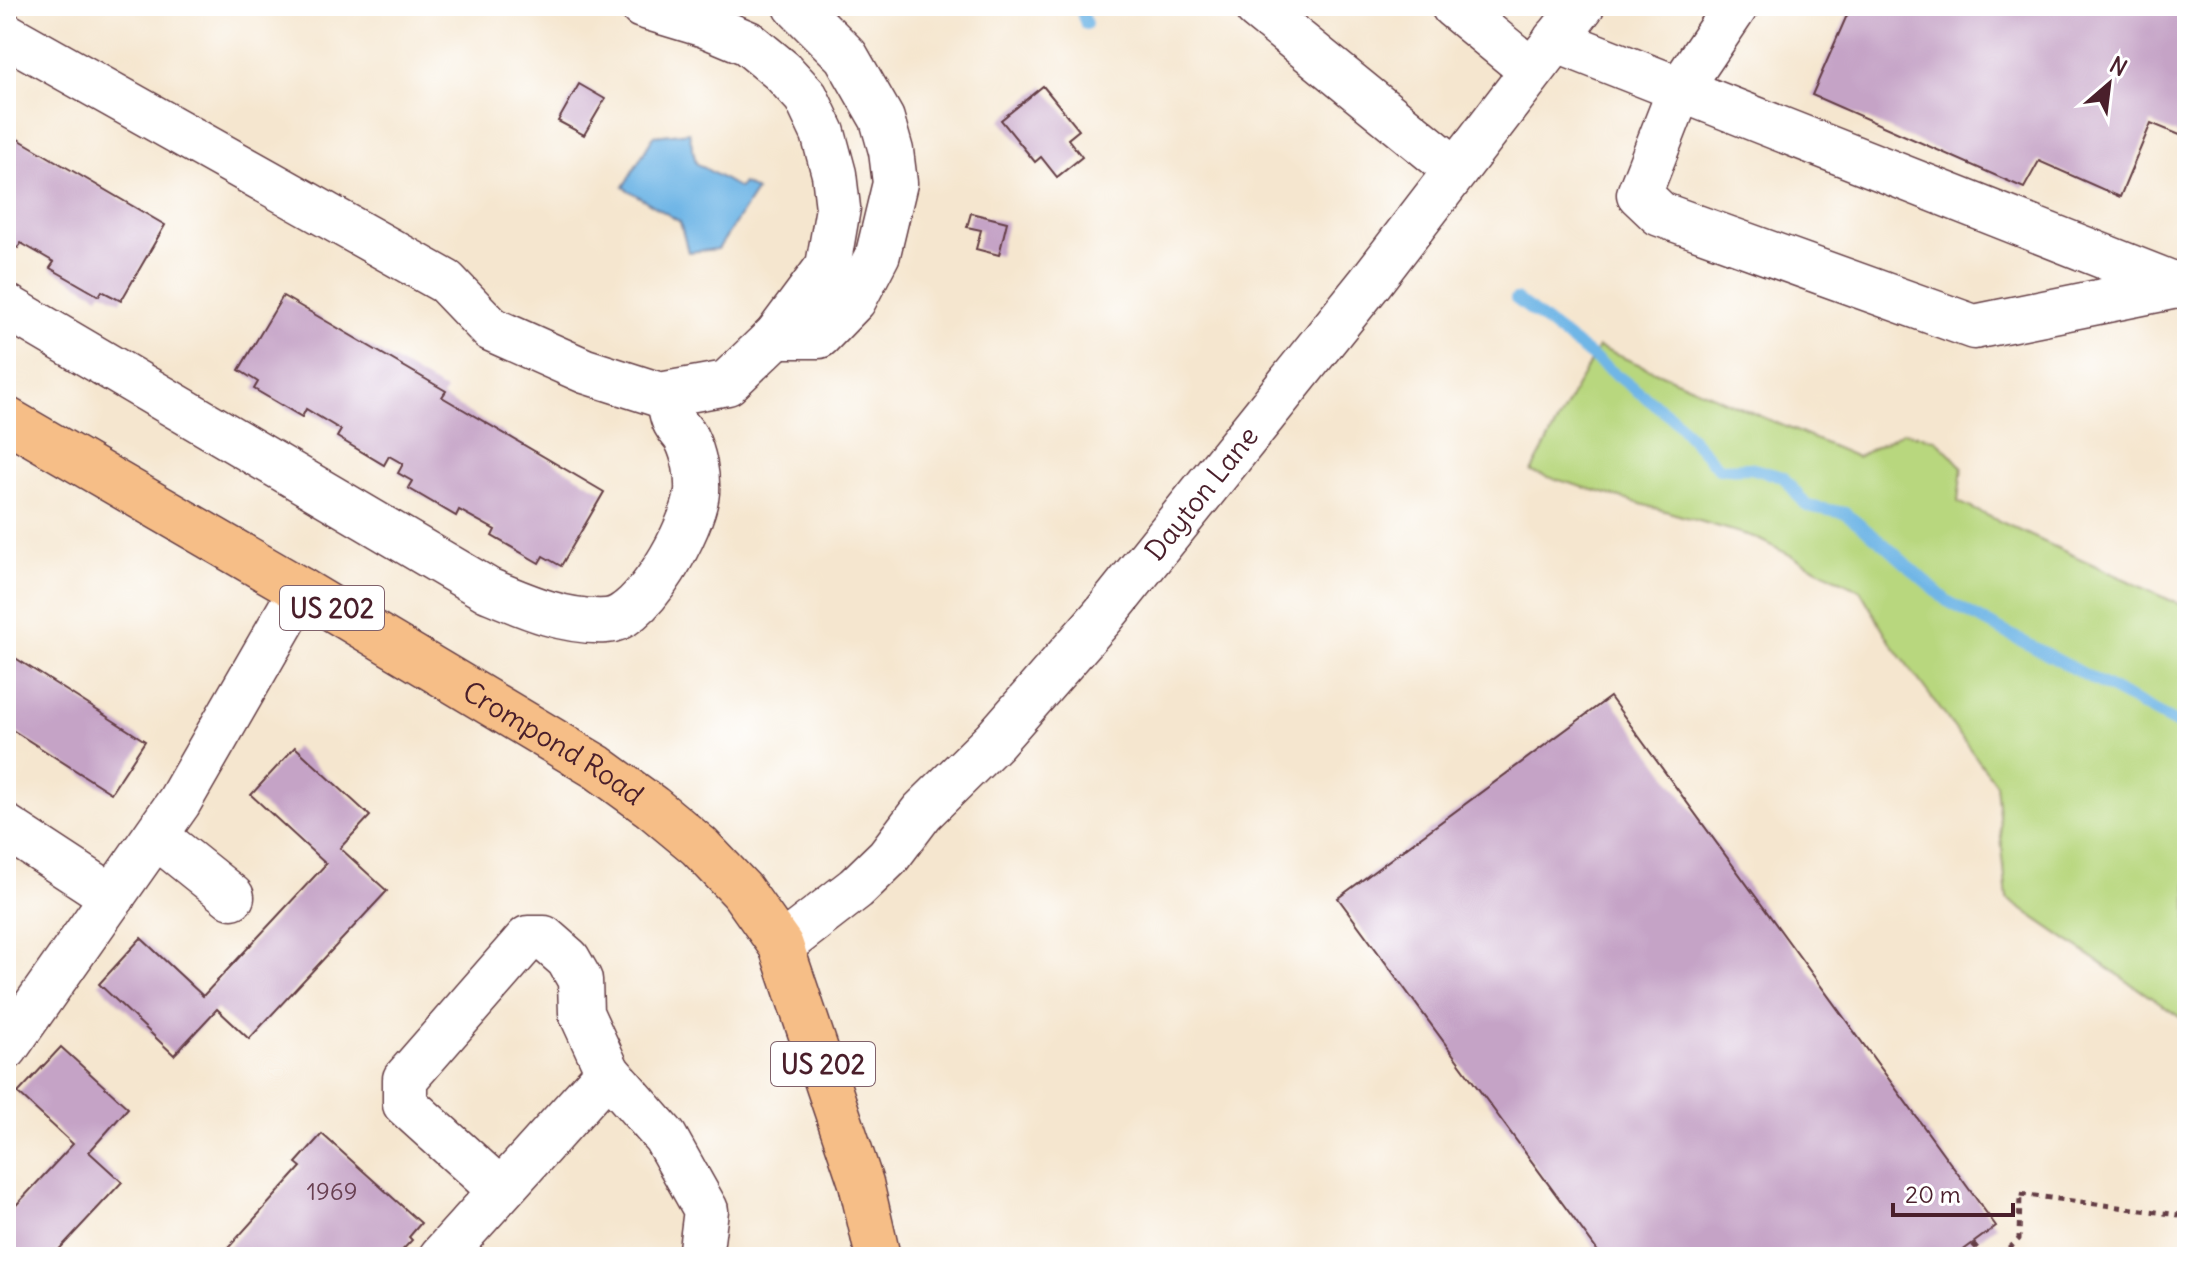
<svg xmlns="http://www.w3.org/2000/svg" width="2193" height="1263" font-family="Delius,sans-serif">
	<rect width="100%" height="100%" fill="#fff"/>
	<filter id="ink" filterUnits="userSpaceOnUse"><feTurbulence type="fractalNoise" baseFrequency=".0125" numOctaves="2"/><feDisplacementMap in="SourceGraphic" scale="16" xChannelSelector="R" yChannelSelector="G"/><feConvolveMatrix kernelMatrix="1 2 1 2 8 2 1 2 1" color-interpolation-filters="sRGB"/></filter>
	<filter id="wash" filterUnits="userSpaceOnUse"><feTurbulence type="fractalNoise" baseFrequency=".006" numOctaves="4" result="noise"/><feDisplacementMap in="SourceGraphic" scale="32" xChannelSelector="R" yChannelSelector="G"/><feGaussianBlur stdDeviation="1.8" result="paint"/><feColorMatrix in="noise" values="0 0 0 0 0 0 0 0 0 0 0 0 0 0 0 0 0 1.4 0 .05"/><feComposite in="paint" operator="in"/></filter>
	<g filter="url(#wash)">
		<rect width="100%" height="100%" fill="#f5e6cf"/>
		<!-- green -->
		<path fill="#b8d77e" stroke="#817b54" stroke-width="2" d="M1598 347 1857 457 1903 432 1937 440 1962 467 1958 502 2187 608V1022L2007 899 1996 784 1891 643 1860 590 1754 537 1531 472Z"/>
		<!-- water -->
		<path fill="#6fb6e6" stroke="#5c6a88" stroke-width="2" d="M689 132 696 163 739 188 743 183 756 191 718 249 688 252 680 222 623 187 654 136Z"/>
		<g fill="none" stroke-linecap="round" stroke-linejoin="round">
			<!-- stream -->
			<g stroke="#6fb6e6" stroke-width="12">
				<path d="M1080 6 1086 24"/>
				<path d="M1516 299 1673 418 1719 469 1750 468 1783 477 1807 506 1845 513 1884 544 1947 601 2187 729"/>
			</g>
		</g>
		<g id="blocks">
			<!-- building -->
			<g fill="#c5a3c6">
				<path d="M1851 6H2187V138L2151 123 2120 197 2039 161 2024 188 1812 95Z"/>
				<path d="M579 84 605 99 584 135 558 121Z"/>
				<path d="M1043 86 1079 130 1068 139 1082 157 1057 177 1041 157 1035 162 1001 120Z"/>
				<path d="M6 132 165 225 121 301 102 291 99 296 50 268 54 262 21 243 18 248 6 241Z"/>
				<path d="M971 213 1007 222 999 255 976 249 981 230 967 227Z"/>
				<path d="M283 296 446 391 442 397 604 492 561 566 543 556 539 563 492 536 495 530 459 510 456 516 408 488 412 481 398 473 403 464 389 456 384 465 337 437 341 430 306 409 302 417 254 389 258 382 239 370Z"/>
				<path d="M6 652 145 741 111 793 6 726Z"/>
				<path d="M1610 697 1996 1226 1954 1257H1602L1338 898Z"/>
				<path d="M295 747 370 816 340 848 387 891 249 1039 217 1009 174 1055 99 984 141 938 203 996 326 864 251 795Z"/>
				<path d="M61 1047 128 1108 89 1152 122 1182 52 1257H6V1216L73 1144 18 1093Z"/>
				<path d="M322 1134 421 1223 409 1237 412 1240 396 1257H220L301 1167 296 1163Z"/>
			</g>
		</g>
	</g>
	<g filter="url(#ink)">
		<use href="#blocks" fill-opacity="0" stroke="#643d44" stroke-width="2"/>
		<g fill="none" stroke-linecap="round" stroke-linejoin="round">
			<defs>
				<g id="minor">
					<path d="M1453 6 1531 70"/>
					<path d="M1736 6 1680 89 1639 194 1660 214 1974 327 2177 286"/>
					<path d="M1257 8 1456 170"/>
					<path d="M6 35 446 282 491 329 585 371 660 395 727 383 776 336 828 266 838 208 834 174 823 133 806 97 782 71 748 43 705 25 642 6"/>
					<path d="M1555 40 2181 287"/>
					<path d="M6 306 488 590C526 606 564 623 606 621 643 620 694 526 697 492 698 475 694 454 686 438 682 431 675 426 673 418 670 411 670 402 669 394"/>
					<path d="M776 336H819L854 300 878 254 895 183 891 151 882 119 846 56 796 6"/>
					<path d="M6 827 113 897"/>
					<path d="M156 836 232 897"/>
					<path id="s1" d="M781 946 856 888 888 857 922 812 994 741 1103 616 1369 284 1582 6"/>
					<path d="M6 1048 179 802 301 590"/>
					<path d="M500 1190 405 1104V1079L528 938H544L568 959 580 980 581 1013 608 1072"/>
					<path d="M441 1257 608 1072 665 1137 706 1210 700 1257"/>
				</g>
				<g id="major">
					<path id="s2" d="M6 419 301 590 597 767 652 807 699 846 742 891 781 946 861 1183 878 1257"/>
				</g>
			</defs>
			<!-- minor casing -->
			<use href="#minor" stroke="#643d44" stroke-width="47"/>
			<!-- major casing -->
			<use href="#major" stroke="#643d44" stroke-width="47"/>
			<!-- path -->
			<g stroke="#643d44" stroke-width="5" stroke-dasharray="6 6" stroke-linecap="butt">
				<path d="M1973 1244 1985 1257"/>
				<path d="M2000 1257 2019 1239 2020 1194 2187 1216"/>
			</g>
			<!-- minor -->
			<use href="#minor" stroke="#fff" stroke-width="44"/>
			<!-- major -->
			<use href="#major" stroke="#f6be87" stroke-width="44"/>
		</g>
	</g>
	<g text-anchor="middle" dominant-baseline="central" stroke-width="8" stroke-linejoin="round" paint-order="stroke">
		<!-- number labels -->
		<g font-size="24" fill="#694052">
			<text x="332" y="1191">1969</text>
		</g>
		<!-- shield labels -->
		<g fill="#fff" stroke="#80626b" stroke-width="2">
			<rect x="280" y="586" width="104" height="44" rx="6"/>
			<rect x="771" y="1042" width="104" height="44" rx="6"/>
		</g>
		<g font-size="26" font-weight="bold" fill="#4a1f2b">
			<text x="332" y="608">US 202</text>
			<text x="823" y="1064">US 202</text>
		</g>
		<!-- street labels -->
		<g font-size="28" fill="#4a1f2b" stroke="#fff">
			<text stroke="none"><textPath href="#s1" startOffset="620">Dayton Lane</textPath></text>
			<text stroke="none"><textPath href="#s2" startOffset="636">Crompond Road</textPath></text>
		</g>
	</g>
	<!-- margin -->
	<rect width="2193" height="1263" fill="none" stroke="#fff" stroke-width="32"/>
	<!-- north arrow -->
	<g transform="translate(2109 84) rotate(28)" stroke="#ffffff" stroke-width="6" paint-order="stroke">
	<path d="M0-6L14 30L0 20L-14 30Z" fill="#4a1f2b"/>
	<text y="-12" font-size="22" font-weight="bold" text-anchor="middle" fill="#4a1f2b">N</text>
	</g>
	<!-- scale -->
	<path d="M1893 1203v12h120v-12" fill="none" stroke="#4a1f2b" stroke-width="4"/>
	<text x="1905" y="1203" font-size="24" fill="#4a1f2b" stroke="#ffffff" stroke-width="6" paint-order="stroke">20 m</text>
</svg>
